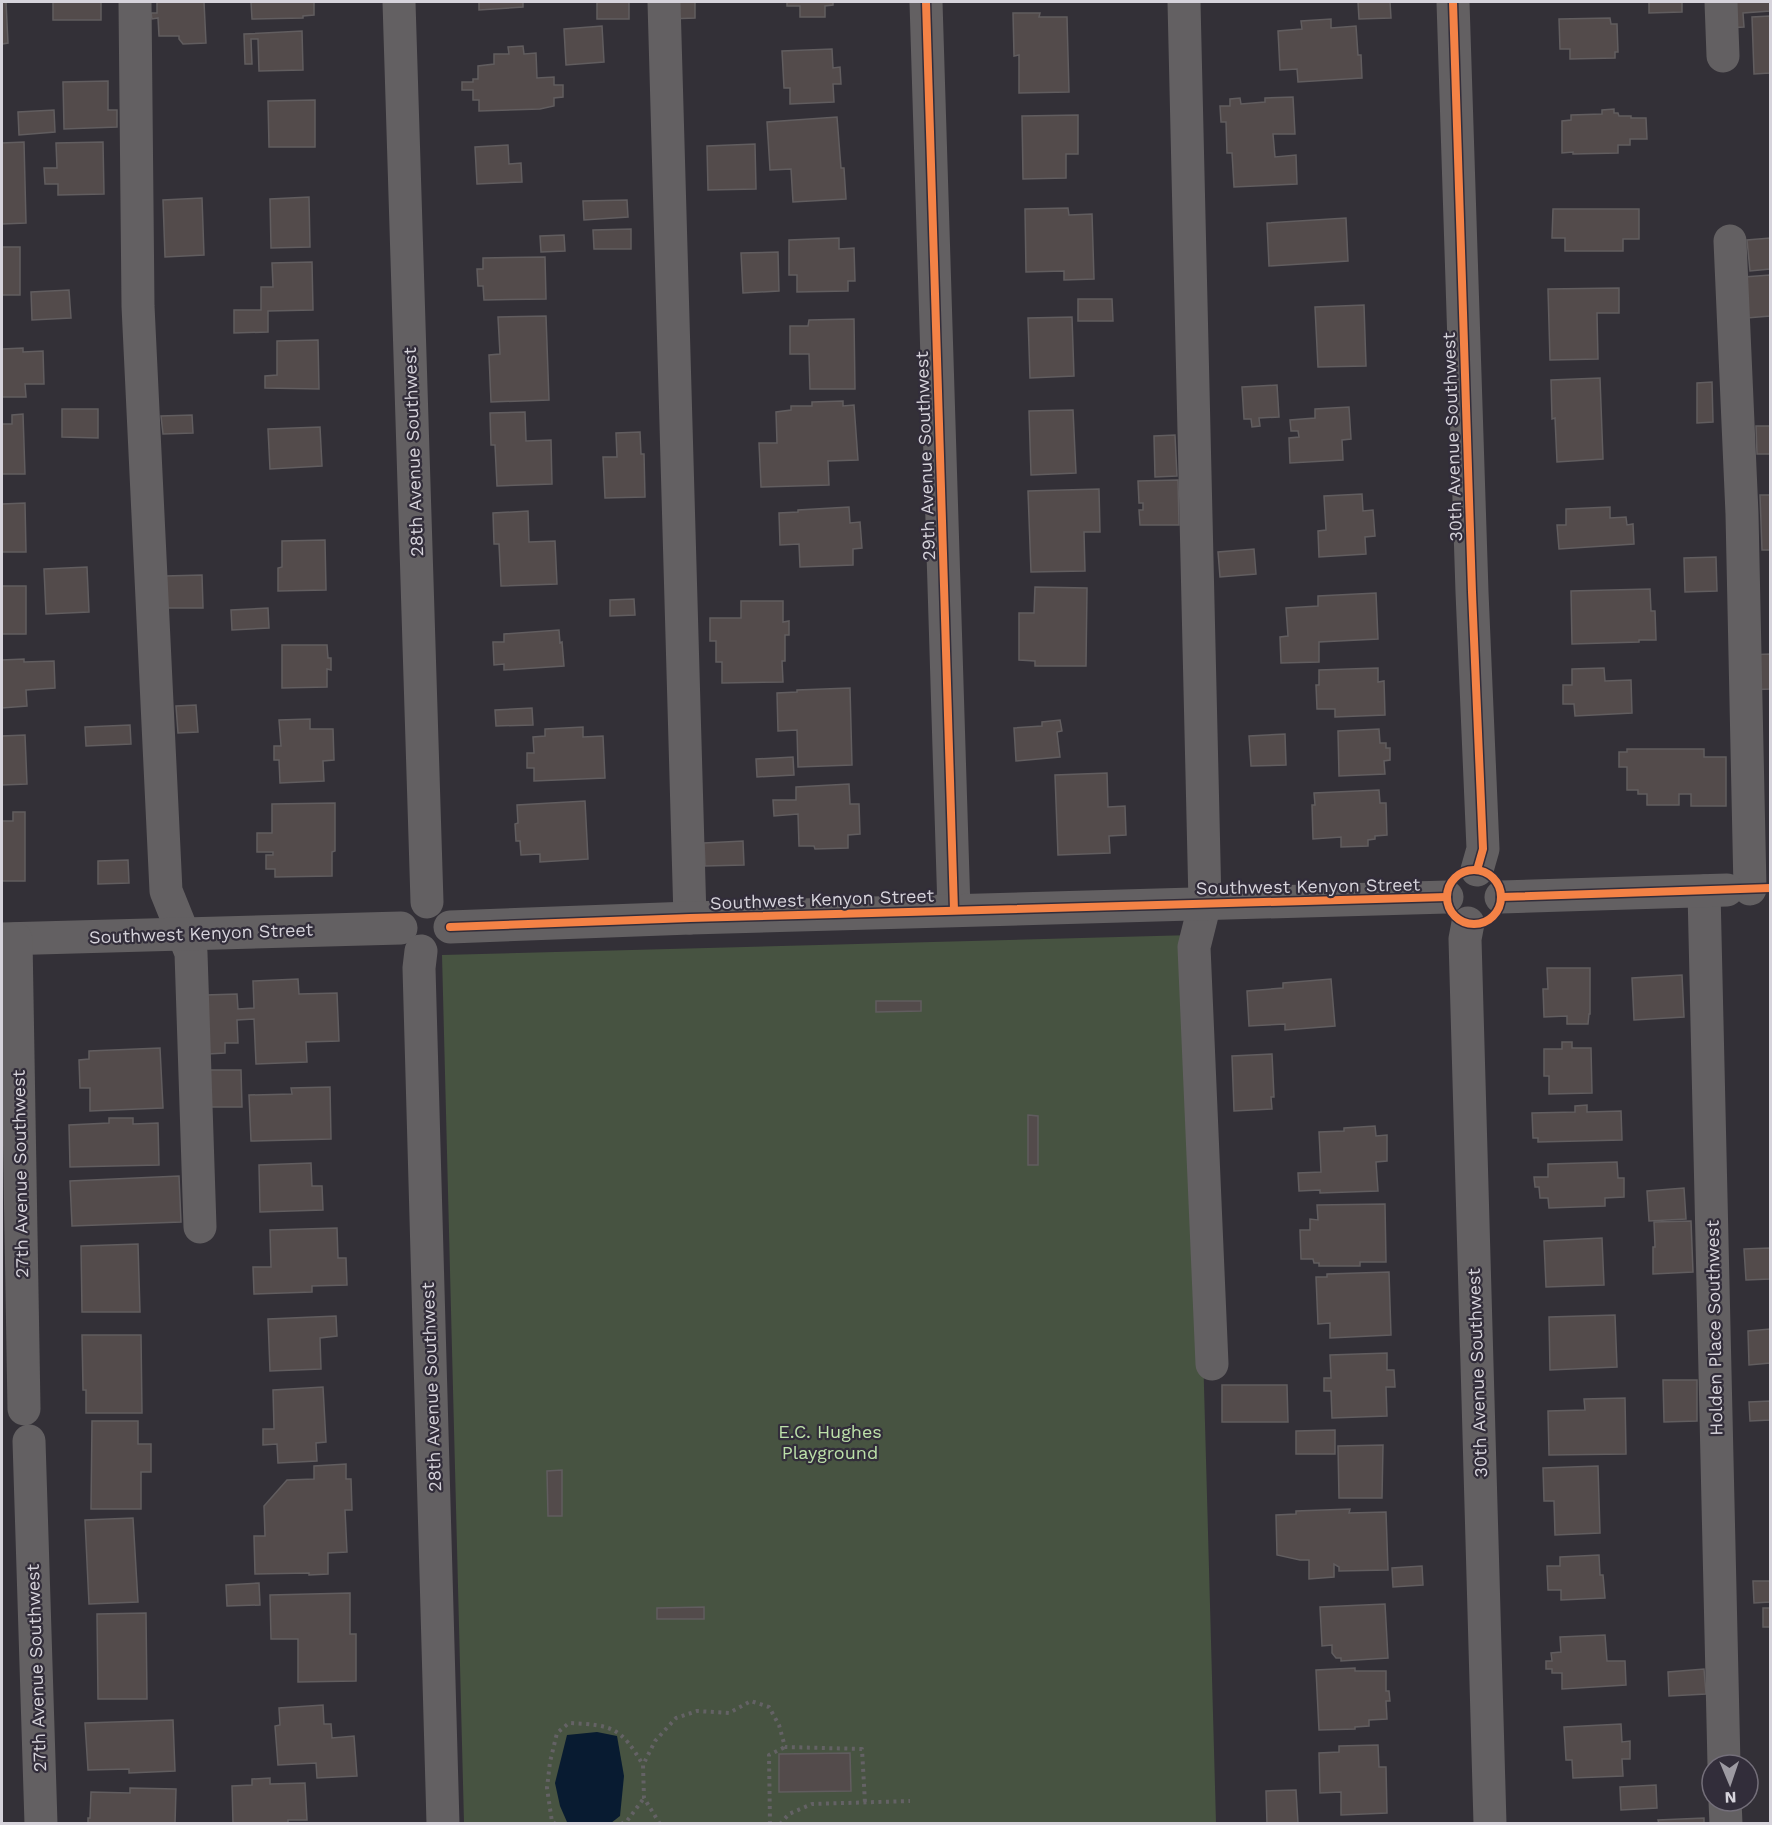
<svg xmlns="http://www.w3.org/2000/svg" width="1772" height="1825" font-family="'Work Sans',sans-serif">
	<rect width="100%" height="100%" fill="#333037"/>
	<!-- green -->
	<path fill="#475341" d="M1193 935 1192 951 1216 1823H464L442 955Z"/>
	<!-- water -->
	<path fill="#081b31" d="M597 1732 617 1736 624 1776 620 1816 611 1823 576 1824 567 1822 560 1806 555 1783 567 1735Z"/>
	<!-- building -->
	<g fill="#534b4b" stroke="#615d5f" stroke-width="1.5">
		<path d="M2 2H6L8 43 2 44Z"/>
		<rect x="53" y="2" width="48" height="18"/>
		<path d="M157 2H204L206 43 183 44 179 39V36H159L158 18 152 19 151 13H157Z"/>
		<path d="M251 2H314V15L303 16V18L252 19Z"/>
		<path d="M479 2H523V7L479 10Z"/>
		<rect x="597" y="2" width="32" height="17"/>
		<path d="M668 2H695V18L669 19Z"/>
		<path d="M787 2H833V5L825 6V17H800V6H787Z"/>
		<path d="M1358 2H1390L1391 18 1359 19Z"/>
		<path d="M1649 2H1682V12L1649 13Z"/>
		<path d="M1726 2H1770V11L1743 13 1744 27 1727 28Z"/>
		<path d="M1013 13H1040L1039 17H1067L1069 92 1019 93V55L1014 56Z"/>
		<path d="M1770 16V73L1754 74 1752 17Z"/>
		<path d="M1610 18 1611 24H1617L1618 52H1615V58L1570 59V49H1560L1559 19Z"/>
		<path d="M1331 19V28L1356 26 1358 55H1361L1362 78 1298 82 1297 69 1280 70 1278 31 1302 29 1301 21Z"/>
		<path d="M602 26 604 62 566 65 564 29Z"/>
		<path d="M302 31 303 70 259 71 258 39H251L252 64H245L244 34Z"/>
		<path d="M523 46 524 54 536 53 537 78 554 77V85H563V97L554 98V106L540 109 479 111V100H473V90H462V82H473V79H478V66L494 64V54H509L508 47Z"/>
		<path d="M832 49 833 68 840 67 841 84H833L834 102 790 104V88H784L782 51Z"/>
		<path d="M108 81V110H117V127L64 129 63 82Z"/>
		<path d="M1293 97 1295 134H1273L1275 157 1296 155 1297 184 1234 187 1232 153H1227L1226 122H1221L1220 106H1230V99L1240 98 1241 104 1265 102V98Z"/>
		<path d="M315 100V147H269L268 101Z"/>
		<path d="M1614 109V113H1618L1619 116H1631V118H1646L1647 139H1630V145H1618V153L1573 154V152L1562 153V121L1571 120V115L1602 114V110Z"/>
		<path d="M54 110 55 132 19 135 18 112Z"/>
		<path d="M1078 115V154H1066V178L1023 179 1022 116Z"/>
		<path d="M837 117 841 168H844L846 199 793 202 791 169 770 170 767 122Z"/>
		<path d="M24 142 26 223 2 224V143Z"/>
		<path d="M103 142 104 194 58 195V184H45L44 168H57L56 143Z"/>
		<path d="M755 144 756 189 708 190 707 146Z"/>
		<path d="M508 145 509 164 521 163 522 182 477 184 475 147Z"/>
		<path d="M309 197 310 247 271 248 270 199Z"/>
		<path d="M202 198 204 255 165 257 163 200Z"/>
		<path d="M627 200 628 217 584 220 583 201Z"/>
		<path d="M1068 208 1069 215 1092 214 1094 279 1064 280V271L1026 272 1025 209Z"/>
		<path d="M1553 209H1639V239H1623V251H1565V238H1552Z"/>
		<path d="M1346 218 1348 261 1269 266 1267 223Z"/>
		<path d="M631 229V249H594L593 230Z"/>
		<path d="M564 235 565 251 541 252 540 236Z"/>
		<path d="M839 238V249L854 248 855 281H848V291L797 292V275H789V240Z"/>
		<path d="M1770 238V269L1750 271 1747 240Z"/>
		<rect x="2" y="247" width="18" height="48"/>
		<path d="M778 252 779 291 743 293 741 253Z"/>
		<path d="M545 257 546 299 484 300 483 286H478L477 269H483V258Z"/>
		<path d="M312 262 313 310 268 311V332L234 333V310H261V287H273L272 263Z"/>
		<path d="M1770 275V316L1747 318 1744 277Z"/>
		<path d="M1619 288V313H1597L1598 359 1550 360 1548 289Z"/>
		<path d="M69 290 71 318 32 320 31 292Z"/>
		<path d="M1078 299H1112L1113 321H1078Z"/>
		<path d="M1364 305 1366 366 1318 367 1315 307Z"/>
		<path d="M546 316 549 400 491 402 489 355 500 354 498 317Z"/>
		<path d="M1072 317 1074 376 1030 378 1028 318Z"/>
		<path d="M854 319 855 389H810L809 354H790V326H808L809 320Z"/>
		<path d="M318 340 319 389 265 388V376L277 375V341Z"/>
		<path d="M23 348V352L43 351 44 384H25L26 397H2V349Z"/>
		<path d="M1600 378 1603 459 1557 462 1555 418 1552 419 1551 380Z"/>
		<path d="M1712 382 1713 422 1697 423V383Z"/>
		<path d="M1277 385 1279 417 1259 418 1260 426 1252 427 1251 419H1244L1242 387Z"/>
		<path d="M843 401V406L854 405 858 460 828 461 829 485 761 487 759 443H777L776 412 791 410V406H812V402Z"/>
		<path d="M1349 407 1351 439 1342 440 1343 460 1290 463 1289 438 1299 437 1298 431H1291L1290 420 1315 418V409Z"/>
		<path d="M62 409H98V438L62 437Z"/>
		<path d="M1073 410 1076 473 1031 475 1029 411Z"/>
		<path d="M525 412 526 441 551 440 552 484 497 486 495 445H491L490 413Z"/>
		<path d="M23 414 25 474H2V424H12V415Z"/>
		<path d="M192 415 193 433 163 434 161 416Z"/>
		<path d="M1756 426H1770V454H1757Z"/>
		<path d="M320 427 322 466 270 469 268 429Z"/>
		<path d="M640 432 641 454H644L645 497 605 498 603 457H617L616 433Z"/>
		<path d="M1175 435 1177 476 1155 477 1154 436Z"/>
		<path d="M1178 480 1179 525H1140L1139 510H1143V503H1139L1138 481Z"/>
		<path d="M1099 489 1100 532H1084L1085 571 1031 572 1028 491Z"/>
		<path d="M1362 494 1363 511 1373 510 1375 536 1365 537 1366 554 1319 557 1318 531 1326 530 1324 496Z"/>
		<path d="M1760 495H1770V550H1762Z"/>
		<path d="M25 503 26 552H2V504Z"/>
		<path d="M849 507 850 523 860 522 862 548 853 549V565L800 567 799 544 780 545 779 513 798 512V510Z"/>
		<path d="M1610 507V518L1626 517 1627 525 1633 524 1634 544 1559 549 1557 525H1566V509Z"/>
		<path d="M528 511 529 542 555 541 557 584 501 586 499 544H494L493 513Z"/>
		<path d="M325 540 326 590 278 591V568L282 567V541Z"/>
		<path d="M1254 549 1256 574 1220 577 1218 552Z"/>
		<path d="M1716 557 1717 591 1685 592 1684 558Z"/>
		<path d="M87 567 89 612 46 614 44 569Z"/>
		<path d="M202 575 203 608H166L165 576Z"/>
		<rect x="2" y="586" width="24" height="48"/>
		<path d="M1035 587 1087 588 1086 666H1035V661L1019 660V613H1034Z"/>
		<path d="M1650 589 1651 611H1655L1656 640H1639V642L1572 644 1571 591Z"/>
		<path d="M1376 593 1378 639 1319 642V662L1281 663 1280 637 1288 636 1286 608 1318 606V596Z"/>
		<path d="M634 599 635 615 610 616V600Z"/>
		<path d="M741 601H783V622L789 621V635H785V661H782L783 682 722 683V662H716V641H710V618H741Z"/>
		<path d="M268 608 269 628 232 630 231 610Z"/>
		<path d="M559 630 560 643 562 642 564 666 504 670V664L494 665 493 642H504V634Z"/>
		<path d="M282 645H327L328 658H331V670L327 669V687L282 688Z"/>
		<path d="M1770 654V689L1747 690 1746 655Z"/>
		<path d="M24 659V662L54 661 55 688 26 690 27 706 2 708V660Z"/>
		<path d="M1378 668V682L1384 681 1385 715 1335 717V709H1317L1316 685H1319V670Z"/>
		<path d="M1604 668 1605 681 1631 680 1632 713 1575 716 1574 704H1563V685H1572V669Z"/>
		<path d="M850 688 852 765 798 767 797 730 778 731 777 693 797 692V690Z"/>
		<path d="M196 705 198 732 178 733 176 706Z"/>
		<path d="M532 708 533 725 496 726 495 710Z"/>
		<path d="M310 719V729H333L334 760 323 761 324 781 280 783 279 760H274V746H281L279 720Z"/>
		<path d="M1060 720 1062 731 1057 732 1060 757 1016 761 1014 728 1042 726V722Z"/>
		<path d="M130 725 131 744 86 746 85 727Z"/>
		<path d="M583 727V737L603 736 605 778 534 781V768H527V753H534L533 737 545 736V729Z"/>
		<path d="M1379 729 1380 743H1386V748H1390V760L1384 761 1385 774 1339 776 1338 731Z"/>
		<path d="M1285 734 1286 765 1251 766 1249 736Z"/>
		<path d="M25 735 27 784 2 785V736Z"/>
		<path d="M1627 749H1704V757H1726V806H1691V794H1679V805H1647V794H1638V790H1627V767H1619V752H1627Z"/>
		<path d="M793 757 794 775 757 777 756 759Z"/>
		<path d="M1107 773 1108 807 1125 806 1126 835 1109 836 1110 853 1058 855 1055 775Z"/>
		<path d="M849 784 850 804H859L860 834 848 835V848L815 849 814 846H799L798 814 774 816 773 800H796V787Z"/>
		<path d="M1379 790 1380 803H1386L1387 835 1375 836V839L1368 840V846L1341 847V837L1313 839 1312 805H1315L1314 793Z"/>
		<path d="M585 801 588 859 540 862V854L521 855 520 841H516L515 824 518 823 517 805Z"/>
		<path d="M335 803V851L332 852V876L275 877V869H266V855H273V852H257V833H272V804Z"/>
		<path d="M13 812H25V881H2V821H13Z"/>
		<path d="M743 841 744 865 705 866 704 843Z"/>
		<path d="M128 860 129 883 98 884V861Z"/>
		<path d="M1547 968H1590V1014H1589L1588 1024H1567V1016L1544 1017 1543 989H1548Z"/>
		<path d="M1682 975 1684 1017 1634 1020 1632 978Z"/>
		<path d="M298 979 299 994 337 993 339 1041 306 1042 307 1062 256 1064 254 1019 237 1020 238 1043H225V1053L208 1054 205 995 237 994 238 1009 254 1008 253 981Z"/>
		<path d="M1331 979 1335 1026 1285 1030V1024L1249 1026 1247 991 1283 988V983Z"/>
		<path d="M876 1001H921V1011L876 1012Z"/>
		<path d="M1562 1042H1572V1048H1591L1592 1093 1549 1094V1076H1544V1049H1562Z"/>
		<path d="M160 1048 163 1108 90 1111V1088H80L79 1060 89 1059V1051Z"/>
		<path d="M1272 1054 1274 1097H1271L1272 1109 1234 1111 1232 1056Z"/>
		<path d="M205 1070H241L242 1107H206Z"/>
		<path d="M330 1087 331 1139 251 1141 249 1095 292 1094 291 1088Z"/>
		<path d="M1587 1105V1112L1621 1111 1622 1140 1538 1142V1138H1533L1532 1113 1575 1112V1106Z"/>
		<path d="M1028 1115 1038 1116V1165H1028Z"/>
		<path d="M109 1118H133V1124L158 1123 159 1165 70 1167 69 1125 109 1123Z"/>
		<path d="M1375 1126 1376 1136 1387 1135V1161L1376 1162 1378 1191 1320 1193V1190L1299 1191 1298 1173 1321 1172 1319 1132 1344 1131V1128Z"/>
		<path d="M1617 1162 1618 1178H1624V1197L1605 1198V1206L1549 1208 1548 1198H1540L1539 1187H1535L1534 1177H1548V1164Z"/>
		<path d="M311 1163 312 1186H322L323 1210 260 1212 259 1165Z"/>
		<path d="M179 1176 181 1222 72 1226 70 1181Z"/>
		<path d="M1684 1188 1686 1219 1649 1221 1647 1191Z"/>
		<path d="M1385 1204 1386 1262H1360V1266H1319V1263H1314L1313 1259H1301L1300 1230H1310V1219L1318 1220 1317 1205Z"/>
		<path d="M1691 1221 1693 1272 1653 1274V1247H1655L1654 1222Z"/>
		<path d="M337 1228 338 1258H346L347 1285 312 1286V1292L254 1294 253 1267H271L270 1230Z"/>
		<path d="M1602 1238 1604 1285 1546 1287 1544 1241Z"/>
		<path d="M138 1244 140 1312H82L81 1246Z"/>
		<path d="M1770 1248V1279L1746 1280 1744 1249Z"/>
		<path d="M1389 1272 1391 1335 1330 1338V1323L1318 1324 1316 1277H1327V1274Z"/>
		<path d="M1615 1315 1617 1367 1550 1370 1549 1317Z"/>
		<path d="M336 1316 337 1336 320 1338 321 1369 270 1371 268 1319Z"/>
		<path d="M1770 1329V1363L1749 1365 1748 1331Z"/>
		<path d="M82 1335H141L142 1413H86V1390H83Z"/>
		<path d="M1387 1353V1370H1394L1395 1387H1386L1387 1416 1332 1418 1331 1391H1324V1378H1331L1330 1355Z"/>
		<path d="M1663 1380H1697V1421L1664 1422Z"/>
		<path d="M1222 1385H1287L1288 1422H1222Z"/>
		<path d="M323 1387 326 1442 316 1443 317 1461 278 1463 277 1444 263 1445V1429H274L273 1390Z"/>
		<path d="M1625 1398 1626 1454 1549 1455 1548 1411 1585 1410 1584 1399Z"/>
		<path d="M1770 1401V1420L1750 1421 1749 1402Z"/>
		<path d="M92 1421H138V1444H151V1472H141V1509H91Z"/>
		<path d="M1335 1430V1454H1296V1431Z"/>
		<path d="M1383 1445 1382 1498H1339L1338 1446Z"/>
		<path d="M346 1464V1479H351L352 1510H345L347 1552 328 1553V1574L309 1575V1573L255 1574 254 1536H265L264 1506 287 1480 314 1479V1466Z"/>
		<path d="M1598 1466 1600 1533 1555 1535 1554 1501H1544L1543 1468Z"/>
		<path d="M562 1470V1516H548L547 1471Z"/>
		<path d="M1350 1509 1349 1513 1386 1512 1388 1570 1339 1571V1567L1334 1564V1577L1309 1579V1560H1300L1277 1555 1276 1515 1296 1514V1511Z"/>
		<path d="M133 1518 138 1602 89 1604 85 1520Z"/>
		<path d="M1599 1555 1600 1575H1603L1605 1598 1561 1600V1590H1548L1547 1566H1560V1557Z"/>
		<path d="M1422 1566 1423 1585 1393 1587 1392 1568Z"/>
		<path d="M1753 1581H1770V1602L1754 1603Z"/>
		<path d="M259 1583 260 1605 227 1606 226 1585Z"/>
		<path d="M350 1593V1634H356V1681L298 1682V1639H271L270 1595Z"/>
		<path d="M1385 1604 1388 1658 1341 1661V1658H1336L1332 1653V1645L1322 1646 1320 1607Z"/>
		<path d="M704 1607V1619H657V1608Z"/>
		<rect x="1763" y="1608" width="7" height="19"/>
		<path d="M146 1613 147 1699H98L97 1614Z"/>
		<path d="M1605 1635 1607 1661H1625L1626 1685 1562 1689V1673H1552V1669H1546V1661H1552L1551 1653 1561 1652 1560 1637Z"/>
		<path d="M1355 1668V1671H1386V1691H1389L1390 1701H1386L1387 1719 1369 1720V1726L1355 1727V1729L1319 1730 1316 1670Z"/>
		<path d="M1704 1669 1706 1694 1669 1696 1668 1672Z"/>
		<path d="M323 1705 324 1724H331L332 1738 354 1736 357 1776 317 1778 316 1763 278 1765 275 1726 280 1725 279 1708Z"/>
		<path d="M173 1720 175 1771 129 1773V1769L88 1770 85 1723Z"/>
		<path d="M1621 1724 1622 1742 1630 1741V1759H1622L1623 1776 1573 1778 1572 1760H1566L1564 1727Z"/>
		<path d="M1378 1745 1379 1767H1386L1387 1813 1341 1815V1792L1320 1793 1319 1753 1339 1752V1746Z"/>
		<path d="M850 1753 851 1791 779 1792V1754Z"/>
		<path d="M270 1778V1784L305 1783 307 1820H288V1824H233L232 1786 252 1785V1779Z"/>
		<path d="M1656 1785 1657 1808 1621 1810 1620 1787Z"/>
		<path d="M130 1788 176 1789 175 1824H88V1818H90L91 1792 130 1793Z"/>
		<path d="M1296 1790 1298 1823 1267 1824 1266 1791Z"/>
		<path d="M1704 1818V1824H1659L1658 1820Z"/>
	</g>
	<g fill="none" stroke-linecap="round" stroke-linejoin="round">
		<!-- path -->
		<g stroke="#646265" stroke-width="4" stroke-dasharray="3 4.5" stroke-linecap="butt">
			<path d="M556 1824 552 1822 547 1788 550 1762 557 1733 569 1723C612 1725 621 1727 643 1765"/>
			<path d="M621 1824 627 1821 644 1798"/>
			<path d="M660 1824 644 1798 643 1765 655 1741 676 1718 697 1711 729 1713 751 1701 769 1707 779 1725 785 1747 862 1749 865 1803"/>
			<path d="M770 1824 769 1755 785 1747"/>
			<path d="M780 1824 789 1814 812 1804 910 1801"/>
		</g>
		<!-- minor -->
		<g stroke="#636062" stroke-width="33">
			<path d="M135 2 138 306 166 891 191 953 200 1227"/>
			<path d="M399 2 427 902"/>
			<path d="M664 2 690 918"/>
			<path d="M926 2 954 910"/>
			<path d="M1184 2 1205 903 1194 947 1212 1364"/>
			<path d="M1453 2 1472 592 1483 849 1477 870"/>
			<path d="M1721 2 1723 56"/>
			<path d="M1730 241 1742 514 1750 889"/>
			<path d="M1704 891 1724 1765"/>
			<path d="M1501 897 1727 890"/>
			<path d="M1468 923 1465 939 1490 1824"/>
			<path d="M450 927 690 918 1447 897"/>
			<path d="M2 939 401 928"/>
			<path d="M16 939 24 1409"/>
			<path d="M421 951 419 968 443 1824"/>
			<path d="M29 1441 41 1824"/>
			<path d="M1725 1801 1726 1824"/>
		</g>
		<defs>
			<g id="cycleway">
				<path d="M926 2 954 910"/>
				<path d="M1453 2 1472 592 1483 849 1477 870"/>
				<circle cx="1474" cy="897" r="27"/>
				<path d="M1501 897 1770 888"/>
				<path d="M450 927 690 918 1447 897"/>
			</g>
		</defs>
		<!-- cycleway casing -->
		<use href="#cycleway" stroke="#322d3a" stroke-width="11"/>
		<!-- cycleway -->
		<use href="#cycleway" stroke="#f48246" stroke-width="8"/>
	</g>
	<g text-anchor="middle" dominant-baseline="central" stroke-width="4.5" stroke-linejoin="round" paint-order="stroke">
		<!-- street labels -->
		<g font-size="18" fill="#d6d3db" stroke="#322d3a">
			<text transform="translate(1452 437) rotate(-92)">30th Avenue Southwest</text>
			<text transform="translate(413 452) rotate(-92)">28th Avenue Southwest</text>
			<text transform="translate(925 456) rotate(-92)">29th Avenue Southwest</text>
			<text transform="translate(1308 886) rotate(-1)">Southwest Kenyon Street</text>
			<text transform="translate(822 899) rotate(-2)">Southwest Kenyon Street</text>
			<text transform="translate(201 933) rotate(-2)">Southwest Kenyon Street</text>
			<text transform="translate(20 1174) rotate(-91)">27th Avenue Southwest</text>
			<text transform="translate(1714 1328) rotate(-91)">Holden Place Southwest</text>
			<text transform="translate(1477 1373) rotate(-92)">30th Avenue Southwest</text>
			<text transform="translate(431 1387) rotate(-92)">28th Avenue Southwest</text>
			<text transform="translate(36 1668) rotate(-92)">27th Avenue Southwest</text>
		</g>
		<!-- park labels -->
		<g font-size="18" fill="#bce0a9" stroke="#322d3a">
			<text x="830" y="1431">E.C. Hughes<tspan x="830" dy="21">Playground</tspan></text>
		</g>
	</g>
	<!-- border -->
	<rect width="1772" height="1825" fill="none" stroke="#d6d3db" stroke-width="6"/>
	<!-- north arrow -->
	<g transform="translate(1730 1783) rotate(178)"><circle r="28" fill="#322d3a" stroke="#746f7a" stroke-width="1.5"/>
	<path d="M0-4.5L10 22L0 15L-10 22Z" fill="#9d9aa2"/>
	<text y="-9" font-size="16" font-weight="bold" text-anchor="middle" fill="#d6d3db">N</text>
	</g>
</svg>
